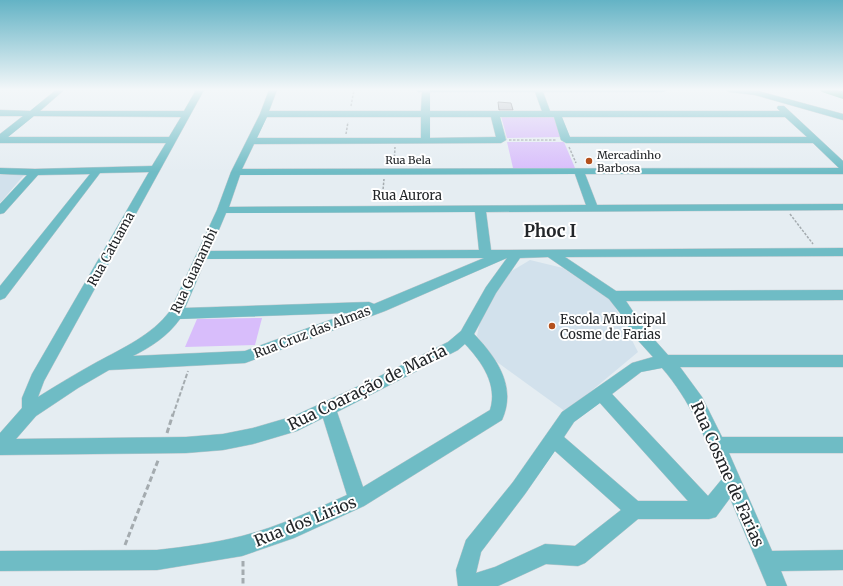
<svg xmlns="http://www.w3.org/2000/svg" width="843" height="586" font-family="Merriweather,serif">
	<rect width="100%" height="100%" fill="#e5edf2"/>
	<!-- built -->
	<g fill="#d2e1ec">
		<path d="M0 175H24L0 203Z"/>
		<path d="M530 260 563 268 612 301 638 352 566 412 497 362 477 336 481 316 502 277Z"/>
	</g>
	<!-- green -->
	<g fill="#d8bdfb">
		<path d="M501 116H554L562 137 507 138Z"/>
		<path d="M507 142H564L575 168H513Z"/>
		<path d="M262 318 255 345 185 347 197 319Z"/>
	</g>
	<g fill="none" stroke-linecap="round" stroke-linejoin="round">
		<!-- river -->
		<path fill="#3fb191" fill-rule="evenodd" d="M820 90H837L843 91V99L822 92Z"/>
	</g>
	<!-- building -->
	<path fill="#b7b9c1" stroke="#6e7178" d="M498 102 511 103 513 110H499Z"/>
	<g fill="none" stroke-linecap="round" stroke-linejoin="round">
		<defs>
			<g id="minor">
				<path d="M56 90H64L40 111H184L196 90H204L44 381 38 397C57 385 77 373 97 362 123 348 152 335 170 311L217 210 231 172 260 114 269 90H277L269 111H421L422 92H418L417 90H667L663 92H543L550 111H780L777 108 778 106H784L843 161V174H585L597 205 843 204V210L486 212 491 250 843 248V256L565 257 616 291 843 290V300L626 301 644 328 668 355H843V367H680L702 397 722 437H843V453H729L772 551 843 550V570L781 571 787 586H767L730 498 716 517 709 519H638L585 563 578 566 546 564 498 586H458L456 570 466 540 513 482 562 412 632 363 653 357 634 336 620 313 609 299 548 257 520 258 496 293 474 334C497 358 517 387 502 420L364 506 294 538 242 556 157 570 0 571V551L157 550C185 547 214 543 242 536 278 527 313 510 347 495L323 418 297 431 253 444 223 450 186 453 0 455V433L22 408V398L32 374 149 172 100 173 5 298 0 300V286L90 174 38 175 4 213 0 214V204L27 175 0 174V168L35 169 152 166 166 143H0V134L23 116H0V110L30 111ZM430 92H535L542 111H430ZM34 116 181 117 169 137H8ZM267 117H421V138H257ZM430 117H491L496 137 430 138ZM500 117H554L561 140 566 143H813L839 168 242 169 254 144 501 143 506 140ZM562 117H785L807 137H570ZM575 174 586 205 229 207 240 175ZM475 212 479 250 210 251 226 213ZM484 258 374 304 369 302 185 308 206 259ZM507 258 486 287 461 331 448 342 378 377 294 416 253 428 223 434 186 437 16 439 36 416 78 388 109 370 245 363 385 311ZM349 313 245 351 133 356C151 347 168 336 180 319ZM465 344C482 362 498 385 490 410L363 487 337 412 458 350ZM662 368C690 400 706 439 722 479L708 496 612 394 641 372ZM600 403 688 501H638L564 437 574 422ZM555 451 621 510 575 546 545 544 495 567 476 573 481 552 525 494Z"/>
				<path d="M726 90H747L758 91 843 114V120L755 95 730 92Z"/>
			</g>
		</defs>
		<!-- minor casing -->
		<use href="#minor" stroke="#c2c9ce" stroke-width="1"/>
		<!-- path-far2 -->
		<g stroke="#a4abaf" stroke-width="1.5" stroke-dasharray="2.5 1.5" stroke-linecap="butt">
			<path d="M351 106 354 90"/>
			<path d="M346 134 348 122"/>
			<path d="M509 140H557"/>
			<path d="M569 147 576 163"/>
			<path d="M394 165 395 147"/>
			<path d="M382 201 384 179"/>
			<path d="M790 214 813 244"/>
		</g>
		<!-- path-far1 -->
		<path stroke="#a4abaf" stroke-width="2" stroke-dasharray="4.5 2" stroke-linecap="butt" d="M173 415 188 371"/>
		<!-- path -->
		<g stroke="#a4abaf" stroke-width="3" stroke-dasharray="5.5 3" stroke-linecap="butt">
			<path d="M167 433 173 414"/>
			<path d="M125 545 159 458"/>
			<path d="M243 561V586"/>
		</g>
		<!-- minor -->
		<use href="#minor" fill="#6fbcc5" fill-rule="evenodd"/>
	</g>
	<!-- sky -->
	<linearGradient id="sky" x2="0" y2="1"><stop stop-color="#64b3c5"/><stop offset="0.52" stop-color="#f3f7f9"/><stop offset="1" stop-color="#f3f7f9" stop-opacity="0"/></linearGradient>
	<rect width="843" height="172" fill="url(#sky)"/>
	<!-- markers -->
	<g fill="#b4501c" stroke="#fff" stroke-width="1.5">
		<circle cx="589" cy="161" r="4"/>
		<circle cx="552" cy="326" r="4"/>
	</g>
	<g text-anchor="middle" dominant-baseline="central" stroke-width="4" stroke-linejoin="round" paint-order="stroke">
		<!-- far-poi labels -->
		<g font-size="11" fill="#232629" stroke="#fff" text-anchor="start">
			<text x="597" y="155">Mercadinho<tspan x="597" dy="13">Barbosa</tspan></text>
		</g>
		<!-- far-street labels -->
		<g font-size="11" fill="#232629" stroke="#fff">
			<text x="408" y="160">Rua Bela</text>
		</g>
		<!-- street labels -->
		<g font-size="13" fill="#232629" stroke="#fff">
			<text x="407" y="195">Rua Aurora</text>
			<text transform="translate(111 249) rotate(-61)">Rua Catuama</text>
			<text transform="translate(194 271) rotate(-65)">Rua Guanambi</text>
			<text transform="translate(312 332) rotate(-21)">Rua Cruz das Almas</text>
		</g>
		<!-- poi labels -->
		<g font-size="13" fill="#232629" stroke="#fff" text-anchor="start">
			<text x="560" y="319">Escola Municipal<tspan x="560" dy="15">Cosme de Farias</tspan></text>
		</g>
		<!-- near-street labels -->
		<g font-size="16" fill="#232629" stroke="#fff">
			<text transform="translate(367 387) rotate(-26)">Rua Coaração de Maria</text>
			<text transform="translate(728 474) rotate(66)">Rua Cosme de Farias</text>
			<text transform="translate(305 521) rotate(-22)">Rua dos Lirios</text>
		</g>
		<!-- district labels -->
		<g font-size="17" font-weight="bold" fill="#232629" stroke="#fff">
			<text x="550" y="231">Phoc I</text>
		</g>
	</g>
</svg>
